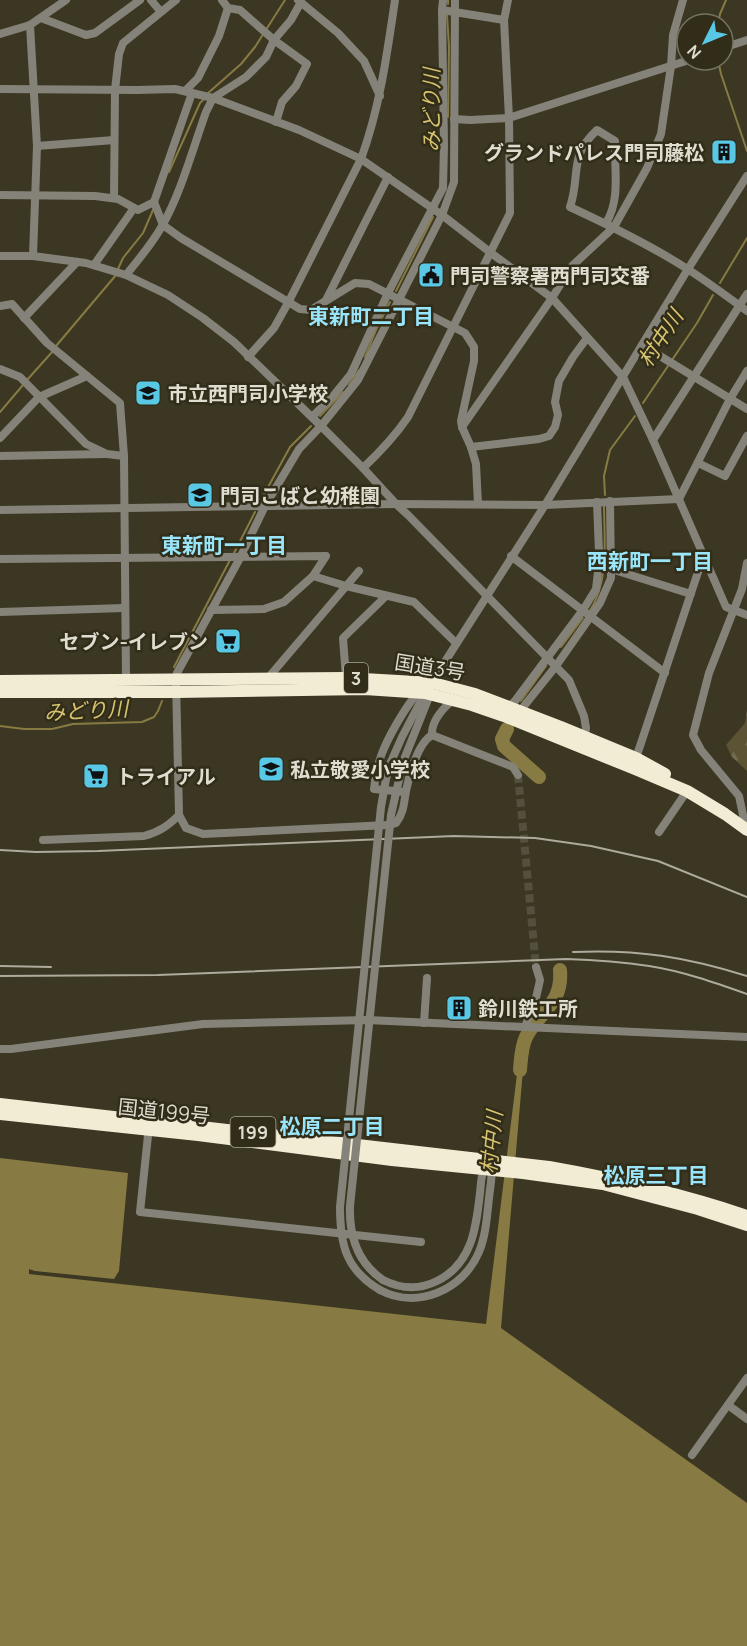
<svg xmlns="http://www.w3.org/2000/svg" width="747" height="1646" font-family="Manrope,'Noto Sans JP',sans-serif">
	<defs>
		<pattern id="forest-firs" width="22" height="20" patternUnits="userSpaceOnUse" patternTransform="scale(1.5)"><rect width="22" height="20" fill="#5b5333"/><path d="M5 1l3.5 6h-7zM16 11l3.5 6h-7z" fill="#726b50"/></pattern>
	</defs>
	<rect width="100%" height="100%" fill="#3b3723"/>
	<!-- forest -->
	<path fill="url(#forest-firs)" d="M747 709V771L732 757 726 745 745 723Z"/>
	<!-- water -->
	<path fill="#877a42" d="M521 1054 524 1058 501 1328 747 1503V1646H0V1158L128 1173 119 1271 114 1279 35 1271 29 1269V1274L486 1324 519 1058Z"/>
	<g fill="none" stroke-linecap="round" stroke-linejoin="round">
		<!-- stream -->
		<g stroke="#877a42" stroke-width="2">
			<path d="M448 4V0"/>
			<path d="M447 15 449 47 448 117"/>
			<path d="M718 24 720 14 726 0"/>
			<path d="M718 60 721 74 747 151"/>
			<path d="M207 94 241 64 255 47 285 0"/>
			<path d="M169 172 200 103 204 99"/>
			<path d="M118 269 123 258 143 233 153 210"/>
			<path d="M720 283 747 238"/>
			<path d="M396 291 433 217"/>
			<path d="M56 346 116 275"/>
			<path d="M365 357 376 330 390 302"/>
			<path d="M27 380 53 351"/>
			<path d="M349 385 359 370"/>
			<path d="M643 403 697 323 713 295"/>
			<path d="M0 412 23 385"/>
			<path d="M320 416 343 392"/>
			<path d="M605 495 604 476 610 450 635 416"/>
			<path d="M261 500 290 447 311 426"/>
			<path d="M233 555 255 512"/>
			<path d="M589 612C610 581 604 540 604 504"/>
			<path d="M561 647 583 618"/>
			<path d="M174 667 230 560"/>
			<path d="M521 701 546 666"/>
			<path d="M0 726 24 729H52L73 724 142 722 154 717 158 711 162 701"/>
		</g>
		<!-- river -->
		<g stroke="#877a42" stroke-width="14">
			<path d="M507 729 502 739 504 746 539 777"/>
			<path d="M520 1070C521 1059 521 1048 526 1037 539 1011 563 1005 560 970"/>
		</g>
		<!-- minor-tunnel -->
		<path stroke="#54503d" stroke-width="8" stroke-dasharray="8 4" stroke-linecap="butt" d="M518 775 536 967"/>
		<!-- minor -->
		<g stroke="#858379" stroke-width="8">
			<path d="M151 0 161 12"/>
			<path d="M222 0 228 8 240 10 274 40 307 64 296 86 282 102 276 122"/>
			<path d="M298 0 338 33 364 61 380 96"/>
			<path d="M443 0 442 10 504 20"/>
			<path d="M41 18 86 35 95 33 140 0"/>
			<path d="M30 25 37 146 33 256"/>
			<path d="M0 34 30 25 66 0"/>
			<path d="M723 48 747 40"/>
			<path d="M0 89 137 90 175 89 213 98 299 130 361 159 442 215 491 253 552 298 623 377 653 440 726 607 747 615"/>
			<path d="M185 91 198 78 219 36 228 8"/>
			<path d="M454 119 470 120 509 118 689 60"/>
			<path d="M37 146 114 140"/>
			<path d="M0 195 95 196 118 199 138 210 154 202 163 225 181 238 300 309 311 310 355 283 369 284 465 333 474 347V361L461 421 462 427"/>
			<path d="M114 198 115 90 119 54 123 43 176 0"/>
			<path d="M154 202 192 93"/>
			<path d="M606 223C621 199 614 169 615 141L597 130C568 157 581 174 570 207 611 226 652 246 689 270 709 283 728 297 747 311"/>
			<path d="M0 256H33L86 263 126 275 168 295 203 318 234 342 321 426 363 468 396 504 408 515 569 680 584 716 586 728 584 742"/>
			<path d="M94 265 134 208"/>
			<path d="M126 275C139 259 152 244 162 226 181 193 193 148 206 112L213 98 246 77 266 57 274 40 291 20 301 2 300 0"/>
			<path d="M326 300 388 177"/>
			<path d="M0 306 12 304 47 343 120 403 124 456"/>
			<path d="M24 318 77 262"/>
			<path d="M642 345 747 409"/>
			<path d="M248 357 274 328 288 303 361 159C380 107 387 54 395 0"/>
			<path d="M0 369 20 377 86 444 107 454 124 456 126 680"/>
			<path d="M312 417 334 395 351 374 388 293 443 188 444 145 442 10"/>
			<path d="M0 438 39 397 87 376"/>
			<path d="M653 440 747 294"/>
			<path d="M471 447 539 439 549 436 555 427 558 415 555 402 559 381 573 357 587 338"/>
			<path d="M0 456 105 454"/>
			<path d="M698 463 725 476 747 436"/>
			<path d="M363 468C380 452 395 436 408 417L510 213 509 118 504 20 508 0"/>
			<path d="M679 499 730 399 747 371"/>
			<path d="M478 504 476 464 471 447 462 427 552 298 572 266 614 227 647 168 661 134 671 66 673 35 683 0"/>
			<path d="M0 510 396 504 545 505 679 499"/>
			<path d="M511 556 665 673"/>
			<path d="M0 559 326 556 313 576"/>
			<path d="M611 569 691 594"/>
			<path d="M211 610 264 609 284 602 313 576 346 586 414 602 456 643"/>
			<path d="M0 612 124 608"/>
			<path d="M268 678 359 571"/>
			<path d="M346 678 343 638 386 596"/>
			<path d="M454 700C443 707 431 722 432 735 418 743 409 775 406 791 404 802 404 813 396 823L388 825 203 834 186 828 179 815 176 680 177 673 240 558 265 506 299 449 321 426 358 380 442 215 454 182 455 0"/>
			<path d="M509 706 515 701 583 610 596 589 598 572 599 552 597 502"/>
			<path d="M520 711 556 666 591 616 600 603 611 578 610 501"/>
			<path d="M432 735 513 767 518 775"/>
			<path d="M636 758 704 554"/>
			<path d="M403 762 431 692"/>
			<path d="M390 764 402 737 425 693 545 505 688 269 747 176"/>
			<path d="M404 792 374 789C375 778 377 767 381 756 387 739 407 703 420 691"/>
			<path d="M746 829 739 796 701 750 693 735 709 673 742 589 747 563"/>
			<path d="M659 832 687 791"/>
			<path d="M43 840 144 836C159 832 168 826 179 815"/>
			<path d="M424 1023 427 978"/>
			<path d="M525 1027 536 998 540 980 536 967"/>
			<path d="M0 1049H11L203 1024 367 1020 747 1037"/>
			<path d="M149 1126 140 1212 421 1242"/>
			<path d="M383 1280C401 1289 419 1290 437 1281 472 1264 476 1228 480 1193 481 1184 481 1174 485 1165"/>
			<path d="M380 1290C417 1310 463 1290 479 1252 486 1235 487 1216 489 1198 490 1187 493 1176 491 1166"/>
			<path d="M728 1405 747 1419"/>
			<path d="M692 1455 747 1378"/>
		</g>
		<!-- highway -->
		<g stroke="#f2ecd4" stroke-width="12">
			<path d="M0 681 346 678 433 683 475 694 561 727 636 758 665 774"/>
			<path d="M0 692H176L365 689 425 693 472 705 504 716 635 769 687 791 725 814 747 830"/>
			<path d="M0 1104 549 1167C617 1179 682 1194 747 1216"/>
			<path d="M0 1114 198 1135 392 1160 523 1173 603 1184 698 1209 747 1225"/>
		</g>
		<!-- rail -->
		<g stroke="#aeaa9c" stroke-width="2">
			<path d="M0 850 36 852 98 851 454 836 535 838 591 846 658 861 747 897"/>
			<path d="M573 952C637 949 686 957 747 976"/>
			<path d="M0 966 51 967"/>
			<path d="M0 976 158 975 566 959C594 960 622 962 649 966 682 971 716 983 747 994"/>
		</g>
		<!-- minor-bridge -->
		<g stroke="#858379" stroke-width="8">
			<path d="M383 1280C358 1263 349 1236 350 1206L391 815 403 762"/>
			<path d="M380 1290C346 1270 340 1245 340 1207L381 807 386 779 390 764"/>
		</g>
	</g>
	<!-- icons -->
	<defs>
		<symbol id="building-square" viewBox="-11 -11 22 22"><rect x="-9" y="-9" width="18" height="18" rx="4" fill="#59c8e5" stroke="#312d19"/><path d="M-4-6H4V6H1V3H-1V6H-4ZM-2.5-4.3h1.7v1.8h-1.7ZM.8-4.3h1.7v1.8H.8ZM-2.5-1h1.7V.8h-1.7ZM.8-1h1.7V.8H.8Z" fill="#111"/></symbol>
		<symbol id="civic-square" viewBox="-11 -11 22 22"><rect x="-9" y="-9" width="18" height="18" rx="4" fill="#59c8e5" stroke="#312d19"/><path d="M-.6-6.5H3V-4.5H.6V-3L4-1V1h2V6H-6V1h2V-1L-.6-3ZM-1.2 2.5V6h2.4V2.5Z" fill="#111"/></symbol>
		<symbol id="school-square" viewBox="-11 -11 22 22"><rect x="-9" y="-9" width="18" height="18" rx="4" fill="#59c8e5" stroke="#312d19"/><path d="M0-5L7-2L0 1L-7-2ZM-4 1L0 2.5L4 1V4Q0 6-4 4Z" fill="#111"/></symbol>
		<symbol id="supermarket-square" viewBox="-11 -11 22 22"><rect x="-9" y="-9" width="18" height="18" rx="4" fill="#59c8e5" stroke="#312d19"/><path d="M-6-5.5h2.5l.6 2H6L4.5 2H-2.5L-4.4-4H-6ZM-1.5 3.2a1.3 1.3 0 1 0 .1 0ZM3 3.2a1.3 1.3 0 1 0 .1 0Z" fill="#111"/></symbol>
	</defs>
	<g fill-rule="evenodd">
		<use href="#building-square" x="709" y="137" width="30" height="30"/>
		<use href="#civic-square" x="416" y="260" width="30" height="30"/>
		<use href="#school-square" x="133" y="378" width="30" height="30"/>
		<use href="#school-square" x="185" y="480" width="30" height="30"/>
		<use href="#supermarket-square" x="213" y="626" width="30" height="30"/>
		<use href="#school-square" x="256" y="754" width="30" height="30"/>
		<use href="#supermarket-square" x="81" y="761" width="30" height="30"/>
		<use href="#building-square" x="444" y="993" width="30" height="30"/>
	</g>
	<g text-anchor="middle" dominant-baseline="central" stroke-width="5" stroke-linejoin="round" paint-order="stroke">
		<!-- shield labels -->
		<g fill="#312d19" stroke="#aba899" stroke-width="1.5">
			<rect x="344" y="663" width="24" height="30" rx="4.5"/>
			<rect x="230.5" y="1117" width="45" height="30" rx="4.5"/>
		</g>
		<g font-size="18" font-weight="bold" fill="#dfdcd0">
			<text x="356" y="678">3</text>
			<text x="253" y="1132">199</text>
		</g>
		<!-- poi labels -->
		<g font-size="20" font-weight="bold" fill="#dfdcd0" stroke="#312d19" text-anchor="start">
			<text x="704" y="152" text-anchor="end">グランドパレス門司藤松</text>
			<text x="450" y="275">門司警察署西門司交番</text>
			<text x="168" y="393">市立西門司小学校</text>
			<text x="220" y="495">門司こばと幼稚園</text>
			<text x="208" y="641" text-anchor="end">セブン-イレブン</text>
			<text x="290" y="769">私立敬愛小学校</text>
			<text x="116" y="776">トライアル</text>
			<text x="478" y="1008">鈴川鉄工所</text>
		</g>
		<!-- street labels -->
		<g font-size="20" fill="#dfdcd0" stroke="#312d19">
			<text transform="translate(430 667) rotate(9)">国道3号</text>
			<text transform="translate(164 1111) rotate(6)">国道199号</text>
		</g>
		<!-- water labels -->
		<g font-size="21" font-style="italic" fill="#d8c470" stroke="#312d19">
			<text transform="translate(431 110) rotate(-90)">みどり川</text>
			<text transform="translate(660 338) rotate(-57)">村中川</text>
			<text transform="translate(86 710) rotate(-3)">みどり川</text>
			<text transform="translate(491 1142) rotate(-84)">村中川</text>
		</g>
		<!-- neighbourhood labels -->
		<g font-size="21" font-weight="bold" fill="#99e5fa" stroke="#312d19">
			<text x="371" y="316">東新町二丁目</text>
			<text x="224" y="545">東新町一丁目</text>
			<text x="650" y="561">西新町一丁目</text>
			<text x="332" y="1126">松原二丁目</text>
			<text x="656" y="1175">松原三丁目</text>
		</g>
	</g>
	<!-- north arrow -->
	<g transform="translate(705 42) rotate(227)"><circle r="28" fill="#312d19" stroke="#777362" stroke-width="1.5"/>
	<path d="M0-4.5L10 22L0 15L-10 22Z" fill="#59c8e5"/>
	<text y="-9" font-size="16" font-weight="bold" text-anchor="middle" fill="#dfdcd0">N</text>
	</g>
</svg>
